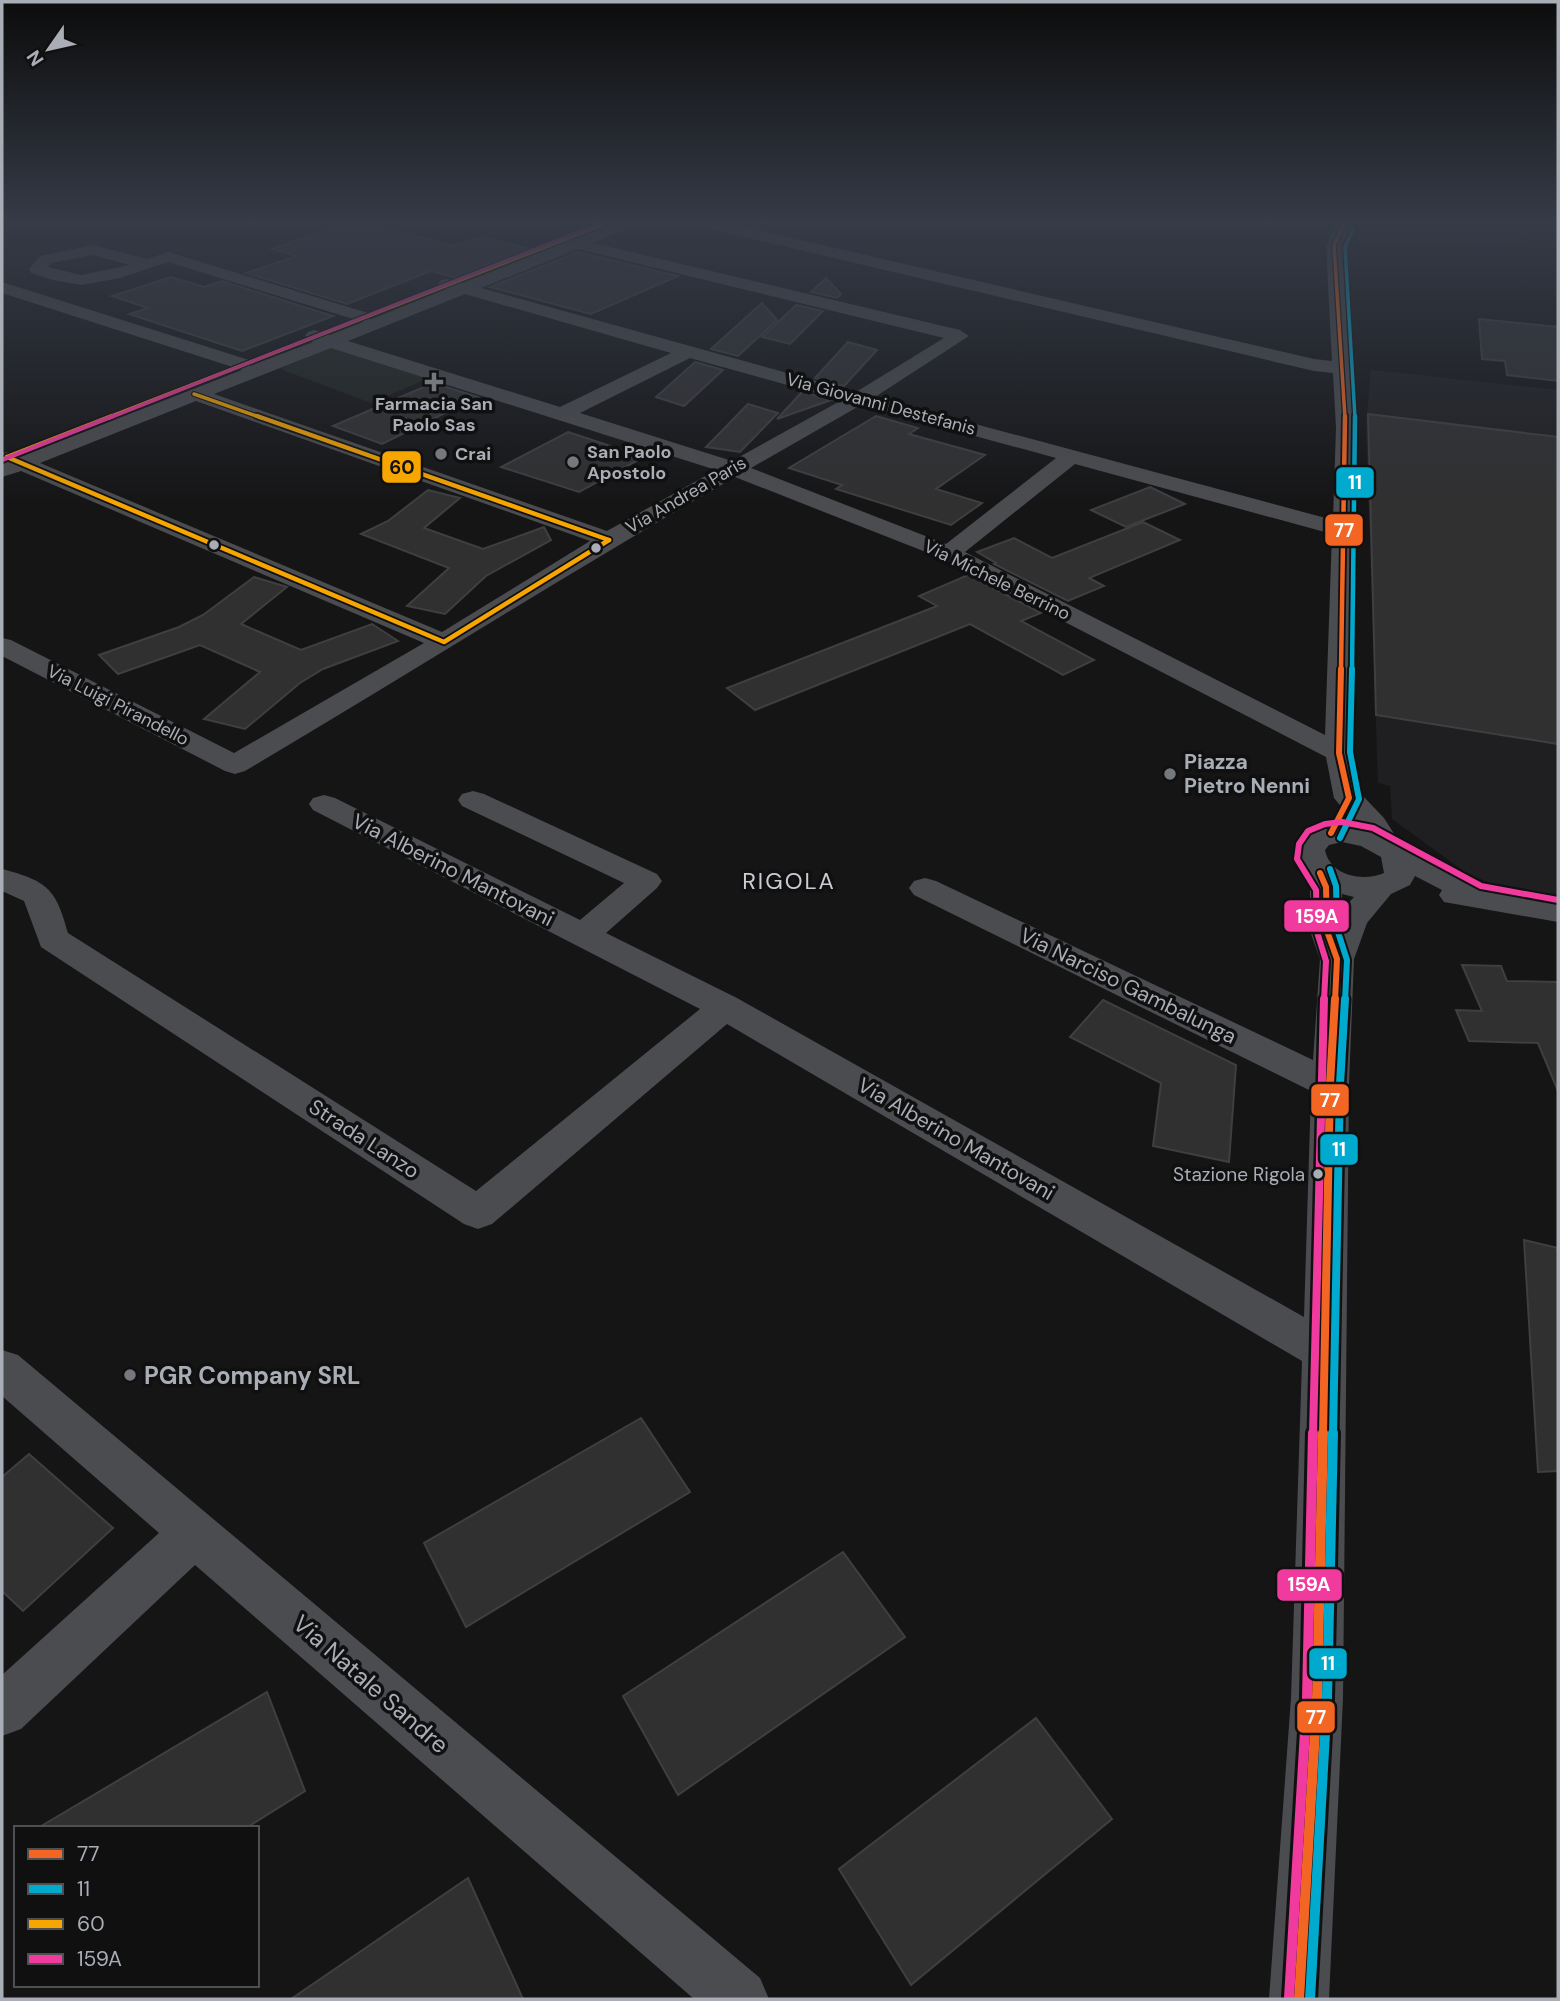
<svg xmlns="http://www.w3.org/2000/svg" width="1560" height="2001" font-family="'DM Sans',sans-serif">
	<rect width="100%" height="100%" fill="#151516"/>
	<!-- built -->
	<g fill="#1f1f21">
		<path d="M1363 224H1558V248L1355 244Z"/>
		<path d="M1371 370 1558 390V897L1496 886 1465 872 1392 819 1390 786 1378 783 1366 427Z"/>
	</g>
	<!-- green -->
	<path fill="#202520" d="M333 346 429 378 371 403 280 369Z"/>
	<!-- building -->
	<g fill="#303031" stroke="#3f3f42" stroke-width="2">
		<path d="M343 224H367L455 246 480 237 537 251 463 280 431 271 347 304 246 273 297 256 272 249Z"/>
		<path d="M578 252 648 269 678 276 591 314 490 287Z"/>
		<path d="M171 277 204 287 222 281 333 316 242 351 129 314 148 308 112 296Z"/>
		<path d="M826 278 841 294 837 298 811 292Z"/>
		<path d="M762 303 777 320 738 356 711 349Z"/>
		<path d="M796 305 823 311 790 344 762 337Z"/>
		<path d="M1479 319 1558 327V381L1507 375 1505 361 1482 359Z"/>
		<path d="M848 342 877 350 844 386 815 378Z"/>
		<path d="M695 362 723 370 684 406 656 397Z"/>
		<path d="M433 383 478 397 382 444 333 426Z"/>
		<path d="M802 392 831 400 777 419Z"/>
		<path d="M748 404 778 413 740 452 706 447Z"/>
		<path d="M1368 414 1558 437V744L1376 715Z"/>
		<path d="M876 416 918 428 909 434 985 455 936 489 982 503 951 525 836 489 842 485 789 468Z"/>
		<path d="M568 432 644 457 579 492 501 467Z"/>
		<path d="M1150 487 1185 504 1126 527 1091 510Z"/>
		<path d="M428 490 460 498 424 528 483 549 544 527 551 540 486 576 445 614 407 606 449 568 361 534 388 521Z"/>
		<path d="M1143 522 1180 540 1089 578 1104 586 1068 601 994 564 996 563 977 552 1014 538 1052 558Z"/>
		<path d="M968 575 1041 613 1021 621 1094 660 1063 675 970 624 755 710 727 688 937 606 919 596Z"/>
		<path d="M254 577 287 587 241 624 301 650 372 624 398 641 323 669 300 683 245 729 204 719 260 672 200 645 118 674 99 655 179 627 203 615Z"/>
		<path d="M1462 965 1501 966 1507 981 1558 982V1091L1538 1043 1469 1041 1456 1010 1482 1011Z"/>
		<path d="M1103 1000 1236 1065 1229 1162 1153 1146 1161 1083 1070 1037Z"/>
		<path d="M1524 1240 1558 1248V1471L1538 1472Z"/>
		<path d="M641 1418 690 1492 466 1627 424 1543Z"/>
		<path d="M29 1454 113 1528 23 1611 2 1591V1477Z"/>
		<path d="M843 1552 905 1637 678 1795 623 1696Z"/>
		<path d="M267 1692 305 1791 246 1828H38Z"/>
		<path d="M1036 1718 1112 1819 911 1985 839 1869Z"/>
		<path d="M468 1878 523 1999H291Z"/>
	</g>
	<g fill="none" stroke-linecap="round" stroke-linejoin="round">
		<!-- minor -->
		<g fill="#4b4c4f" fill-rule="evenodd">
			<path d="M614 224H636L593 243 960 330 969 336 875 397 1333 520 1336 428 1333 373 1314 371 711 229 703 224H732L1314 359 1332 361 1326 245 1336 224H1352L1342 245 1356 428 1353 753 1363 796 1384 818 1398 840 1489 890 1558 900V922L1444 902 1439 895 1442 890 1415 876 1410 885 1391 894 1367 923 1354 959 1349 1084 1343 1698 1329 1999H1269L1291 1698 1302 1361 727 1024 492 1224 478 1229 464 1224 41 947 24 901 2 891V869C47 881 56 888 68 933L476 1191 700 1009 313 810 309 804 313 798 324 795 335 798 580 920 624 883 462 806 458 800 462 794 473 791 484 794 657 874 662 881 657 888 606 933 737 998 1304 1317 1311 1091 914 895 909 888 914 881 925 878 936 881 1313 1060 1320 959 1310 931V887L1296 861 1294 849C1308 828 1332 820 1356 825L1334 798 1326 757 941 558 735 477C570 572 409 674 245 771L235 774 225 771 2 656V638L11 640 234 753 424 643 21 471 2 477V453L9 452 22 456 242 370 2 293V282L249 360 250 366 313 342 305 336 308 332 314 330 330 335 363 322 168 262 120 278 81 285 53 280 31 273 29 269 40 256 93 245 147 259 168 252 368 313 371 317 369 320 447 289 438 284 441 280 447 279 463 283 564 243 566 240 576 239ZM578 249 944 338 856 392 481 288ZM93 255 130 265 81 275 48 267 51 263ZM465 294 671 353 560 407 348 341ZM331 348 716 470 607 531 214 394ZM690 358 842 400 732 461 580 413ZM196 401 590 541 442 632 40 463ZM861 405 887 412 1056 458 946 544 751 468ZM1075 464 1332 534 1325 735 965 552ZM1342 842 1361 846 1381 857 1384 873C1363 882 1330 876 1325 850L1329 845ZM1342 894 1354 897 1343 909Z"/>
			<path d="M2 1350 18 1355 760 1978 769 1999H694L195 1565 21 1729 2 1736V1675L159 1533 2 1396Z"/>
		</g>
		<defs>
			<path id="bus-1-far4" d="M1344 224 1334 245 1345 418"/>
			<path id="bus-1-far3" d="M1341 670 1345 416"/>
			<g id="bus-1-far2">
				<path d="M1331 833 1349 798 1339 753 1341 669"/>
				<path d="M1320 873 1326 887 1327 931 1337 959 1335 1001"/>
			</g>
			<path id="bus-1-far1" d="M1323 1434 1330 1084 1335 999"/>
			<path id="bus-1" d="M1299 1999 1317 1698 1323 1433"/>
			<path id="bus-2-far4" d="M1353 229 1345 247 1355 418"/>
			<path id="bus-2-far3" d="M1352 670 1355 416"/>
			<g id="bus-2-far2">
				<path d="M1340 838 1359 799 1350 752 1352 669"/>
				<path d="M1330 869 1336 886 1337 929 1347 960 1345 1001"/>
			</g>
			<path id="bus-2-far1" d="M1333 1434 1340 1084 1345 999"/>
			<path id="bus-2" d="M1310 1999 1327 1698 1333 1433"/>
			<g id="bus-3-far1">
				<path d="M194 394 262 418"/>
				<path d="M107 418 604 224"/>
			</g>
			<g id="bus-3">
				<path d="M257 416 609 540"/>
				<path d="M7 457 444 642 609 540"/>
				<path d="M7 457 112 416"/>
			</g>
			<path id="bus-4-far4" d="M109 418 599 224"/>
			<path id="bus-4-far3" d="M2 460 113 416"/>
			<path id="bus-4-far2" d="M1324 1001 1326 961 1317 932 1316 890 1297 859 1299 844 1308 831 1325 824 1342 822 1373 828 1481 886 1558 900"/>
			<path id="bus-4-far1" d="M1313 1434 1324 999"/>
			<path id="bus-4" d="M1289 1998 1307 1698 1313 1433"/>
		</defs>
		<!-- bus-1-far4 casing -->
		<use href="#bus-1-far4" stroke="#101011" stroke-width="6"/>
		<!-- bus-1-far3 casing -->
		<use href="#bus-1-far3" stroke="#101011" stroke-width="8"/>
		<!-- bus-1-far2 casing -->
		<use href="#bus-1-far2" stroke="#101011" stroke-width="10"/>
		<!-- bus-1-far1 casing -->
		<use href="#bus-1-far1" stroke="#101011" stroke-width="13"/>
		<!-- bus-1 casing -->
		<use href="#bus-1" stroke="#101011" stroke-width="16"/>
		<!-- bus-2-far4 casing -->
		<use href="#bus-2-far4" stroke="#101011" stroke-width="6"/>
		<!-- bus-2-far3 casing -->
		<use href="#bus-2-far3" stroke="#101011" stroke-width="8"/>
		<!-- bus-2-far2 casing -->
		<use href="#bus-2-far2" stroke="#101011" stroke-width="10"/>
		<!-- bus-2-far1 casing -->
		<use href="#bus-2-far1" stroke="#101011" stroke-width="13"/>
		<!-- bus-2 casing -->
		<use href="#bus-2" stroke="#101011" stroke-width="16"/>
		<!-- bus-3-far1 casing -->
		<use href="#bus-3-far1" stroke="#101011" stroke-width="6"/>
		<!-- bus-3 casing -->
		<use href="#bus-3" stroke="#101011" stroke-width="8"/>
		<!-- bus-4-far4 casing -->
		<use href="#bus-4-far4" stroke="#101011" stroke-width="6"/>
		<!-- bus-4-far3 casing -->
		<use href="#bus-4-far3" stroke="#101011" stroke-width="8"/>
		<!-- bus-4-far2 casing -->
		<use href="#bus-4-far2" stroke="#101011" stroke-width="10"/>
		<!-- bus-4-far1 casing -->
		<use href="#bus-4-far1" stroke="#101011" stroke-width="13"/>
		<!-- bus-4 casing -->
		<use href="#bus-4" stroke="#101011" stroke-width="16"/>
		<!-- bus-1-far4 -->
		<use href="#bus-1-far4" stroke="#f26522" stroke-width="3.5"/>
		<!-- bus-1-far3 -->
		<use href="#bus-1-far3" stroke="#f26522" stroke-width="4.5"/>
		<!-- bus-1-far2 -->
		<use href="#bus-1-far2" stroke="#f26522" stroke-width="6"/>
		<!-- bus-1-far1 -->
		<use href="#bus-1-far1" stroke="#f26522" stroke-width="8"/>
		<!-- bus-1 -->
		<use href="#bus-1" stroke="#f26522" stroke-width="10"/>
		<!-- bus-2-far4 -->
		<use href="#bus-2-far4" stroke="#00a9ce" stroke-width="3.5"/>
		<!-- bus-2-far3 -->
		<use href="#bus-2-far3" stroke="#00a9ce" stroke-width="4.5"/>
		<!-- bus-2-far2 -->
		<use href="#bus-2-far2" stroke="#00a9ce" stroke-width="6"/>
		<!-- bus-2-far1 -->
		<use href="#bus-2-far1" stroke="#00a9ce" stroke-width="8"/>
		<!-- bus-2 -->
		<use href="#bus-2" stroke="#00a9ce" stroke-width="10"/>
		<!-- bus-3-far1 -->
		<use href="#bus-3-far1" stroke="#f7a600" stroke-width="3.5"/>
		<!-- bus-3 -->
		<use href="#bus-3" stroke="#f7a600" stroke-width="4.5"/>
		<!-- bus-4-far4 -->
		<use href="#bus-4-far4" stroke="#f13a9d" stroke-width="3.5"/>
		<!-- bus-4-far3 -->
		<use href="#bus-4-far3" stroke="#f13a9d" stroke-width="4.5"/>
		<!-- bus-4-far2 -->
		<use href="#bus-4-far2" stroke="#f13a9d" stroke-width="6"/>
		<!-- bus-4-far1 -->
		<use href="#bus-4-far1" stroke="#f13a9d" stroke-width="8"/>
		<!-- bus-4 -->
		<use href="#bus-4" stroke="#f13a9d" stroke-width="10"/>
	</g>
	<!-- sky -->
	<linearGradient id="sky" x2="0" y2="1"><stop stop-color="#0c0c0c"/><stop offset="0.44" stop-color="#353b47"/><stop offset="1" stop-color="#353b47" stop-opacity="0"/></linearGradient>
	<rect width="1560" height="504" fill="url(#sky)"/>
	<!-- markers -->
	<g fill="#75787d" stroke="#101011" stroke-width="2.5">
		<path d="M430.5 371.5h7v7h7v7h-7v7h-7v-7h-7v-7h7z"/>
		<circle cx="441" cy="454" r="7"/>
		<circle cx="573" cy="462" r="7"/>
		<circle cx="1170" cy="774" r="7"/>
		<circle cx="130" cy="1375" r="7"/>
	</g>
	<g fill="#a9adb5" stroke="#101011" stroke-width="2.5">
		<circle cx="214" cy="545" r="6"/>
		<circle cx="596" cy="548" r="6"/>
		<circle cx="1318" cy="1174" r="6"/>
	</g>
	<g text-anchor="middle" dominant-baseline="central" stroke-width="7" stroke-linejoin="round" paint-order="stroke">
		<!-- far-poi labels -->
		<g font-size="18" font-weight="bold" fill="#a9adb5" stroke="#101011" text-anchor="start">
			<text x="434" y="404" text-anchor="middle">Farmacia San<tspan x="434" dy="21">Paolo Sas</tspan></text>
			<text x="587" y="452">San Paolo<tspan x="587" dy="21">Apostolo</tspan></text>
			<text x="455" y="454">Crai</text>
		</g>
		<!-- far-street labels -->
		<g font-size="18" fill="#a9adb5" stroke="#101011">
			<text transform="translate(881 404) rotate(15)">Via Giovanni Destefanis</text>
			<text transform="translate(686 495) rotate(-30)">Via Andrea Paris</text>
			<text transform="translate(997 580) rotate(26)">Via Michele Berrino</text>
			<text transform="translate(118 705) rotate(27)">Via Luigi Pirandello</text>
		</g>
		<!-- bus labels -->
		<g font-size="19" fill="#a9adb5" stroke="#101011" text-anchor="end">
			<text x="1305" y="1174">Stazione Rigola</text>
		</g>
		<!-- poi labels -->
		<g font-size="21" font-weight="bold" fill="#a9adb5" stroke="#101011" text-anchor="start">
			<text x="1184" y="762">Piazza<tspan x="1184" dy="24">Pietro Nenni</tspan></text>
		</g>
		<!-- street labels -->
		<g font-size="21" fill="#a9adb5" stroke="#101011">
			<text transform="translate(453 870) rotate(27)">Via Alberino Mantovani</text>
			<text transform="translate(1128 986) rotate(26)">Via Narciso Gambalunga</text>
			<text transform="translate(364 1139) rotate(33)">Strada Lanzo</text>
			<text transform="translate(956 1139) rotate(30)">Via Alberino Mantovani</text>
		</g>
		<!-- neighbourhood labels -->
		<g font-size="23" letter-spacing="2" fill="#c9ccd2" stroke="#101011">
			<text x="789" y="881">RIGOLA</text>
		</g>
		<!-- near-poi labels -->
		<g font-size="24" font-weight="bold" fill="#a9adb5" stroke="#101011" text-anchor="start">
			<text x="144" y="1375">PGR Company SRL</text>
		</g>
		<!-- near-street labels -->
		<g font-size="24" fill="#a9adb5" stroke="#101011">
			<text transform="translate(371 1684) rotate(41)">Via Natale Sandre</text>
		</g>
	</g>
	<g stroke="#101011" stroke-width="2.5">
		<rect x="381" y="450" width="41" height="34" rx="7" fill="#f7a600"/>
		<rect x="1335" y="466" width="40" height="33" rx="7" fill="#00a9ce"/>
		<rect x="1324" y="513" width="40" height="34" rx="7" fill="#f26522"/>
		<rect x="1283" y="899" width="67" height="34" rx="7" fill="#f13a9d"/>
		<rect x="1310" y="1083" width="40" height="34" rx="7" fill="#f26522"/>
		<rect x="1319" y="1133" width="40" height="33" rx="7" fill="#00a9ce"/>
		<rect x="1276" y="1568" width="67" height="34" rx="7" fill="#f13a9d"/>
		<rect x="1308" y="1647" width="40" height="33" rx="7" fill="#00a9ce"/>
		<rect x="1296" y="1700" width="40" height="34" rx="7" fill="#f26522"/>
	</g>
	<g font-size="19" text-anchor="middle" font-weight="bold" fill="#fff">
		<text x="1355" y="489">11</text>
		<text x="1344" y="537">77</text>
		<text x="1317" y="923">159A</text>
		<text x="1330" y="1107">77</text>
		<text x="1339" y="1156">11</text>
		<text x="1309" y="1591">159A</text>
		<text x="1328" y="1670">11</text>
		<text x="1316" y="1724">77</text>
	</g>
	<g font-size="19" text-anchor="middle" font-weight="bold" fill="#111">
		<text x="402" y="474">60</text>
	</g>
	<!-- border -->
	<rect width="1560" height="2001" fill="none" stroke="#a9adb5" stroke-width="7"/>
	<!-- legend -->
	<rect x="14" y="1826" width="245" height="161" fill="#101011" stroke="#4d4f53" stroke-width="2"/>
	<rect x="28" y="1849" width="35" height="10" fill="#f26522" stroke="#4d4f53" stroke-width="2"/>
	<text x="77" y="1861" font-size="21" fill="#a9adb5">77</text>
	<rect x="28" y="1884" width="35" height="10" fill="#00a9ce" stroke="#4d4f53" stroke-width="2"/>
	<text x="77" y="1896" font-size="21" fill="#a9adb5">11</text>
	<rect x="28" y="1919" width="35" height="10" fill="#f7a600" stroke="#4d4f53" stroke-width="2"/>
	<text x="77" y="1931" font-size="21" fill="#a9adb5">60</text>
	<rect x="28" y="1954" width="35" height="10" fill="#f13a9d" stroke="#4d4f53" stroke-width="2"/>
	<text x="77" y="1966" font-size="21" fill="#a9adb5">159A</text>
	<!-- north arrow -->
	<g transform="translate(49 49) rotate(236)" stroke="#101011" stroke-width="5" paint-order="stroke">
	<path d="M0-5L12 26L0 18L-12 26Z" fill="#a9adb5"/>
	<text y="-10" font-size="19" font-weight="bold" text-anchor="middle" fill="#a9adb5">N</text>
	</g>
</svg>
